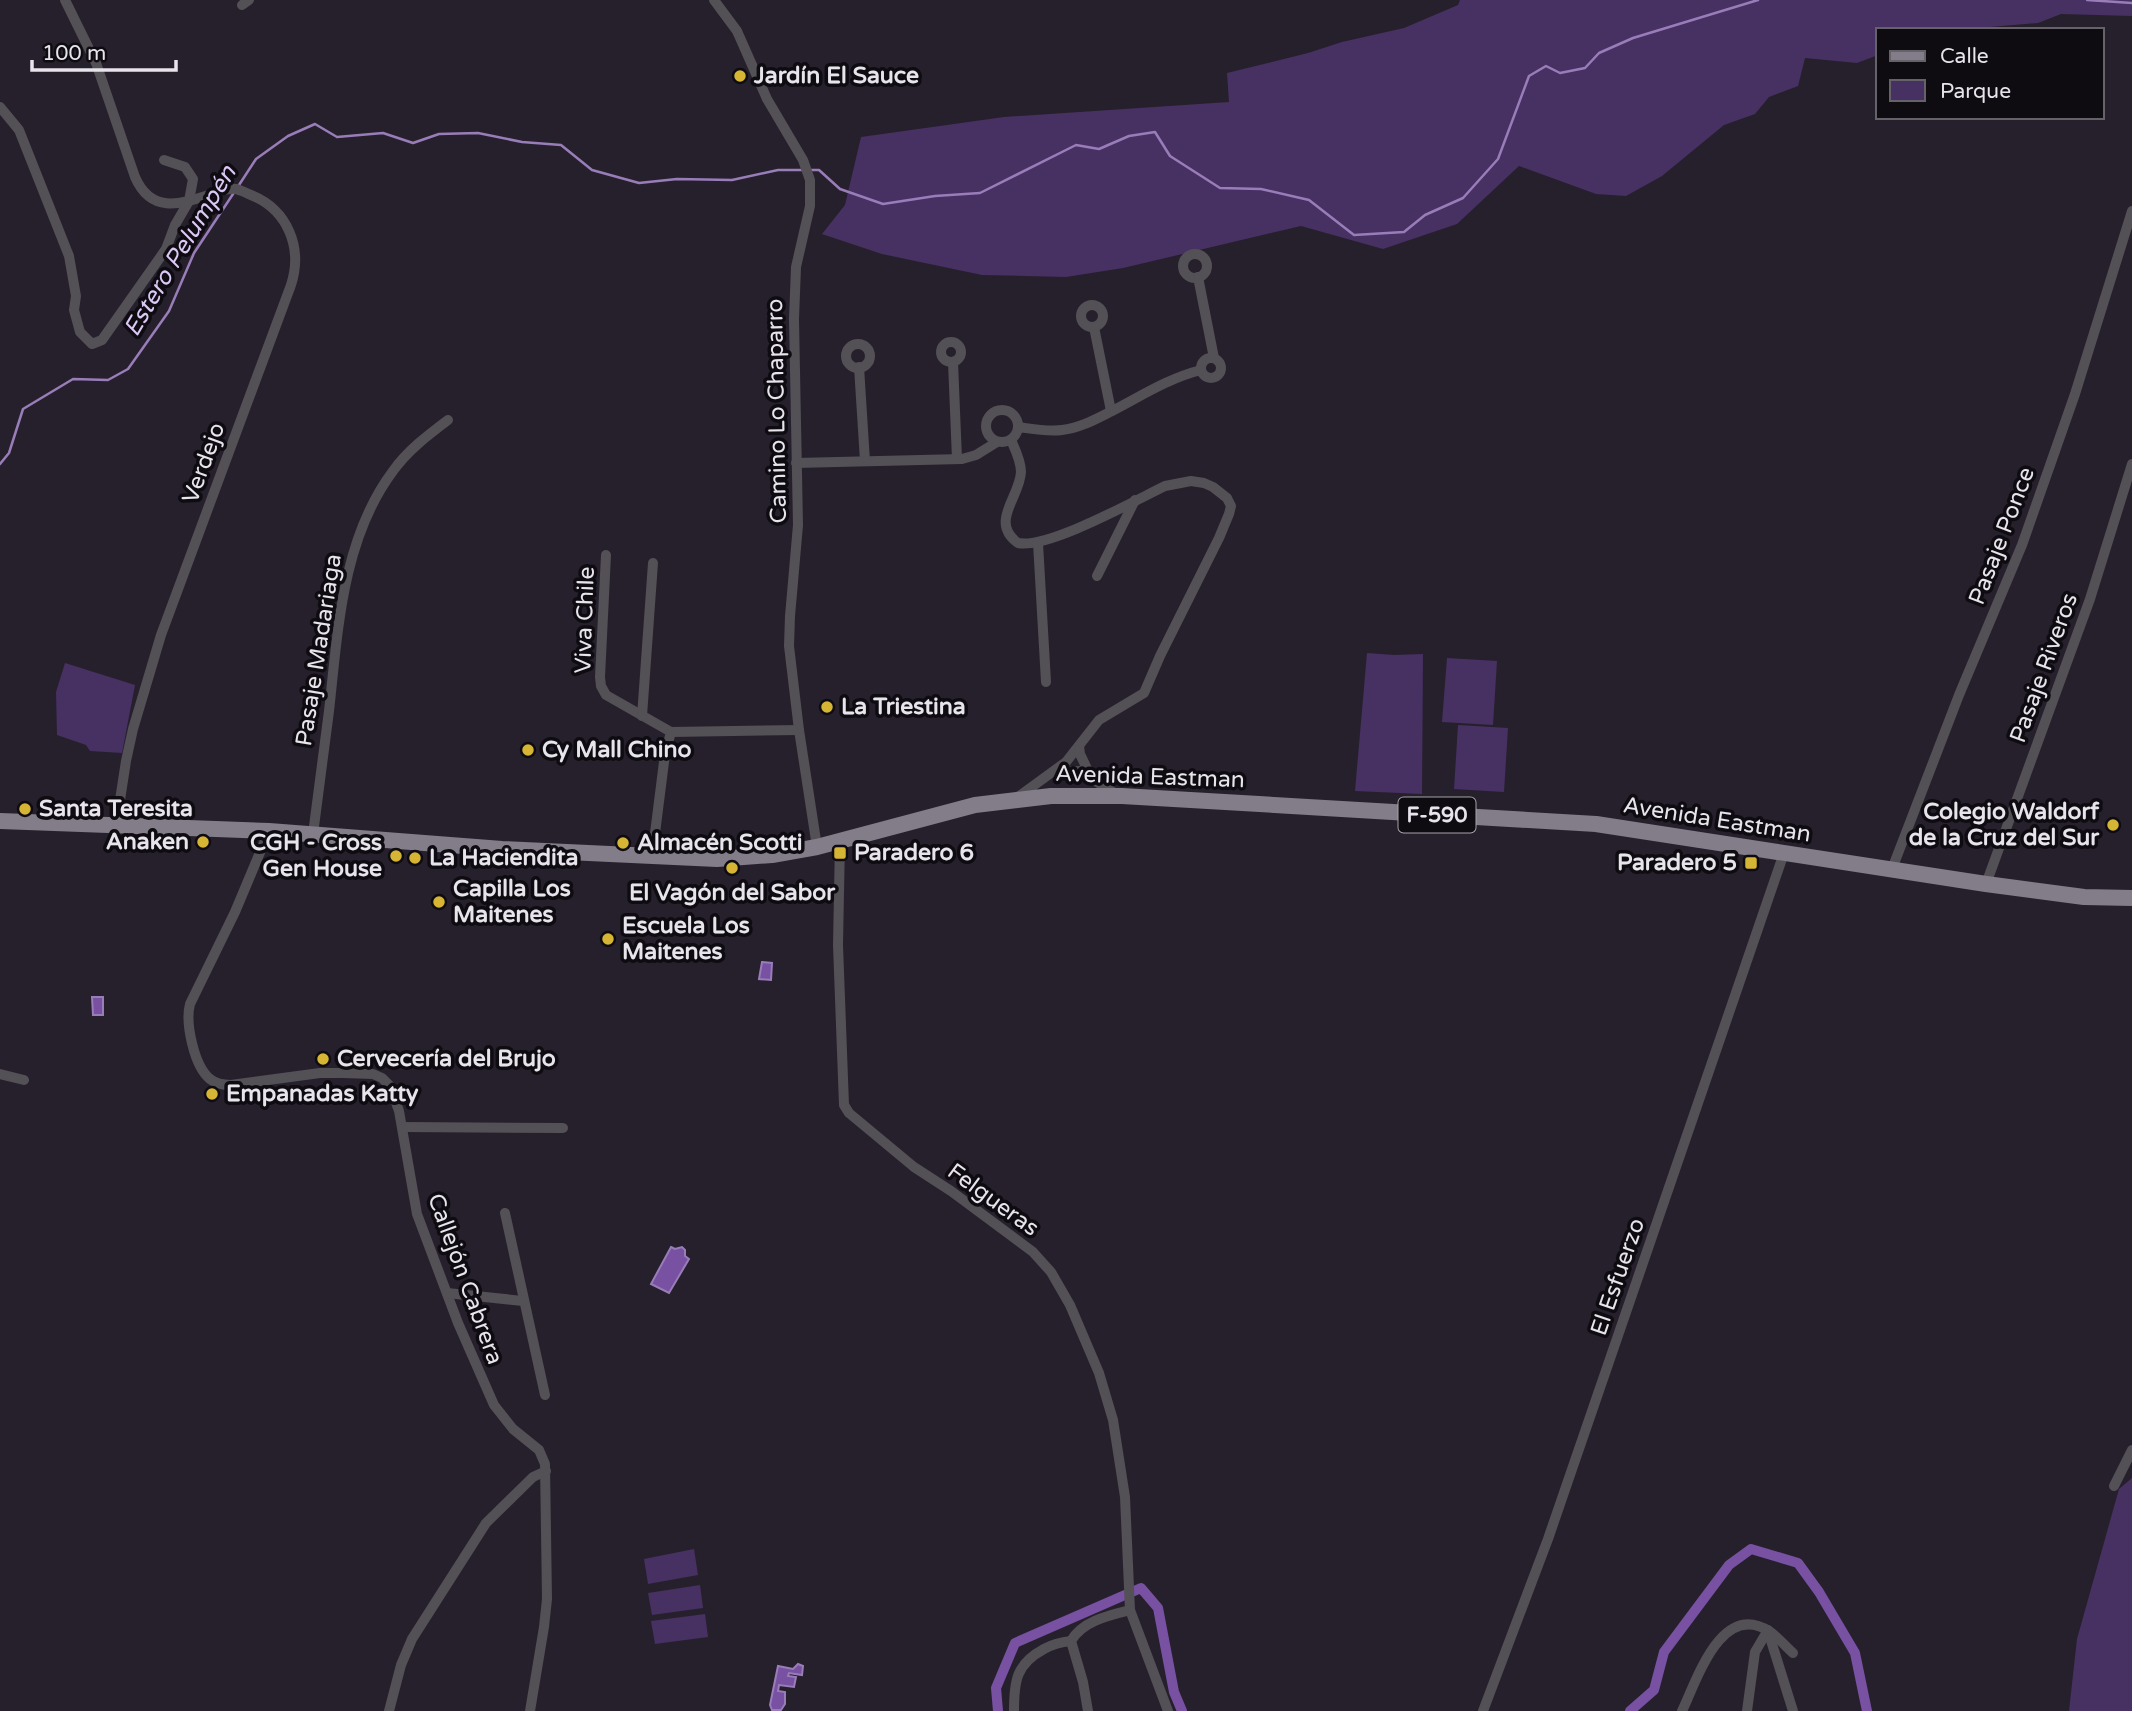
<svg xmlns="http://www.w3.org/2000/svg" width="2132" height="1711" font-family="'Varela Round',sans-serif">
	<rect width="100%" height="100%" fill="#26202d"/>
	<!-- green -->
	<g fill="#473062">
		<path d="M1460 0H2132V16L2061 14 2038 23 1955 30H1878V55L1857 63 1805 58 1798 86 1769 97 1755 114 1724 125 1662 176 1626 196 1596 194 1519 166 1457 224 1383 249 1301 226 1123 268 1066 277 982 275 882 254 822 234 845 205 861 137 1004 117 1229 102 1227 73 1308 53 1342 42 1404 28 1458 5Z"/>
		<path d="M1367 653 1394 655 1423 654 1422 794 1355 791Z"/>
		<path d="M1447 658 1497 661 1493 725 1442 722Z"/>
		<path d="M65 663 135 685 122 753 90 751 86 745 57 735 56 692Z"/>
		<path d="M1458 725 1508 728 1504 792 1454 789Z"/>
		<path d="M2132 1478V1711H2069L2077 1639 2119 1489Z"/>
		<path d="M694 1549 698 1575 648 1584 644 1559Z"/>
		<path d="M700 1585 703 1608 652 1615 648 1593Z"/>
		<path d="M705 1614 708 1637 655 1644 651 1621Z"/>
	</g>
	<!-- water -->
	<g fill="#7851a3" stroke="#997db9" stroke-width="2">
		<path d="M762 962 772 963 771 980 759 979Z"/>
		<path d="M92 997H103V1015H93Z"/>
		<path d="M671 1247 675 1249 682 1247 685 1250V1256L689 1259 669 1293 651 1284Z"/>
		<path d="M798 1664 803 1666 802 1675 789 1673 788 1676 796 1677 794 1687 779 1685 778 1691 785 1692V1704L781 1710H772L770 1705 778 1666 793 1669Z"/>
	</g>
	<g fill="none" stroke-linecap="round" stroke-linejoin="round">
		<!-- stream -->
		<g stroke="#997db9" stroke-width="2.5">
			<path d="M2087 0 2132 3"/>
			<path d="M811 170H819L840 189 883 204 935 196 980 193 1076 145 1099 149 1129 136 1155 132 1170 156 1220 188 1261 189 1309 200 1354 235 1404 232 1425 215 1463 198 1498 159 1529 76 1546 66 1560 73 1585 68 1599 53 1633 38 1758 0"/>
			<path d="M239 185 256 159 288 136 315 124 337 137 383 133 413 143 439 134 478 133 522 142 561 145 592 170 639 183 677 179 732 180 778 170H804"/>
			<path d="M0 464 9 453 23 409 73 379 108 380 128 369 169 311 194 253 235 191"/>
		</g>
		<!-- canal -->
		<g stroke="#7851a3" stroke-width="10">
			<path d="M998 1711 996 1688 1015 1643 1141 1588 1158 1608 1174 1692 1182 1711"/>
			<path d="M1630 1711 1654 1690 1664 1652 1729 1565 1751 1549 1798 1563 1819 1592 1855 1653 1867 1711"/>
		</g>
		<!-- street -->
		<g stroke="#535056" stroke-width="10">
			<path d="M65 0 96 63 135 177C152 216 183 203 215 193 221 191 229 188 236 189 241 190 246 193 251 195 288 210 303 248 291 285L161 635 133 729 126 761 116 826"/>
			<path d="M714 0 737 31 767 99 803 160 810 180V206L796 267 794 319 798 525 790 616 789 646 799 730 817 847"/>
			<path d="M242 5 249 0"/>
			<path d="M0 107 19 130 69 256 76 296 74 310 80 332 92 344 102 340 166 249 175 225 189 201 193 179 185 167 164 160"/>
			<circle cx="1195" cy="266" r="12"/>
			<path d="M1198 277 1214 358"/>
			<circle cx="1092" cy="316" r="11"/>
			<path d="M1094 327 1111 411"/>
			<circle cx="951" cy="352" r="10"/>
			<circle cx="858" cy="356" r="12"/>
			<circle cx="1211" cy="368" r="10"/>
			<path d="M953 362 957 459"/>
			<path d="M859 367 865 461"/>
			<circle cx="1002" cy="426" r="16"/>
			<path d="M1018 427C1033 429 1047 432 1062 430 1080 428 1096 419 1112 411 1141 396 1169 378 1201 370"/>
			<path d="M1011 440C1015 449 1021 461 1021 472 1020 497 989 522 1018 543 1048 549 1134 501 1165 486L1191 481 1204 483 1213 487 1227 498 1231 506 1229 514 1219 538 1160 656 1144 693 1099 720 1066 762 1018 797"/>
			<path d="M796 463 962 459 976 455 997 442"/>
			<path d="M1038 543 1046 682"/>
			<path d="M606 555 600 677 601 686 606 695 671 732 799 730"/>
			<path d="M1097 576 1135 500"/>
			<path d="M642 716 653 563"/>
			<path d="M1079 746 1080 754 1090 775"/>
			<path d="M1055 772 1080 771 1116 794"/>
			<path d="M269 831 235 912 190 1004C185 1023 194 1066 210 1079 216 1084 223 1085 231 1085L320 1073H342L373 1074 382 1078 390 1086 399 1111 417 1214 458 1323 494 1405 513 1429 539 1450 545 1464 547 1599 544 1627 530 1711"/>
			<path d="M313 834C318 793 324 752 329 711 338 630 342 539 393 471 407 451 428 435 448 420"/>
			<path d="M840 841 838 945 844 1105 849 1113 914 1167 951 1191 1033 1252 1051 1272 1070 1305 1099 1373 1113 1420 1125 1497 1130 1610 1168 1711"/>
			<path d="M652 857 665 754 671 732"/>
			<path d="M1892 869 1959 695 2022 545 2075 394 2132 211"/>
			<path d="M1986 884 2090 599 2132 464"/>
			<path d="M0 1074 24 1080"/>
			<path d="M402 1127 563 1128"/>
			<path d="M505 1213 545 1395"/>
			<path d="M447 1293 523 1301"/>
			<path d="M2114 1486 2132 1450"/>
			<path d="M1768 1631 1793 1711"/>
			<path d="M389 1711 401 1665 412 1639 486 1523 533 1477 546 1471"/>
			<path d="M1014 1711C1014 1681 1016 1664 1044 1649 1053 1644 1061 1642 1071 1641"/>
			<path d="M1088 1711 1083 1682 1071 1641C1082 1621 1110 1615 1130 1610"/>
			<path d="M1483 1711 1548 1539 1784 853"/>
			<path d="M1682 1711C1697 1680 1721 1601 1769 1631 1777 1636 1785 1646 1793 1653"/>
			<path d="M1747 1711 1755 1652 1768 1630"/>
		</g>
		<!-- primary -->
		<path stroke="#827d89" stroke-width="16" d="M0 821 269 831 502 849 717 859 772 855 817 847 975 805 1051 796H1122L1596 824 1986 884 2084 897 2132 898"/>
	</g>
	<!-- markers -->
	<g fill="#d6b534" stroke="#0e0b11" stroke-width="2.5">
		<circle cx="740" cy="76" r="7"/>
		<circle cx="827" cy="707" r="7"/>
		<circle cx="528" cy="750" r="7"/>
		<circle cx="25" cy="809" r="7"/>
		<circle cx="2113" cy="825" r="7"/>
		<circle cx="203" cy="842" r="7"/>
		<circle cx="623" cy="843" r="7"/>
		<rect x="833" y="846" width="14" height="14" rx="3.5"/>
		<circle cx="396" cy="856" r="7"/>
		<circle cx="415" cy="858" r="7"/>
		<rect x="1744" y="856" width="14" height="14" rx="3.5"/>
		<circle cx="732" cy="868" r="7"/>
		<circle cx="439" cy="902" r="7"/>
		<circle cx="608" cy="939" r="7"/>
		<circle cx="323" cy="1059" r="7"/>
		<circle cx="212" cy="1094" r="7"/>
	</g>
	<g text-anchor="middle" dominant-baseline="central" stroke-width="7" stroke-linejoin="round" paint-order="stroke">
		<!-- shield labels -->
		<rect fill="#0e0b11" stroke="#a6a3aa" stroke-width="2" x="1398.5" y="797.5" width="77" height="35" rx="5"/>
		<g font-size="21" font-weight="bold" fill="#e7e4ec">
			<text x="1437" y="815">F-590</text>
		</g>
		<!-- poi labels -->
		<g font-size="23" font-weight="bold" fill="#e7e4ec" stroke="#0e0b11" text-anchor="start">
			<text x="754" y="76">Jardín El Sauce</text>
			<text x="841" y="707">La Triestina</text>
			<text x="542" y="750">Cy Mall Chino</text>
			<text x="39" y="809">Santa Teresita</text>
			<text x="2099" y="812" text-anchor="end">Colegio Waldorf<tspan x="2099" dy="26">de la Cruz del Sur</tspan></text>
			<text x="189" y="842" text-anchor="end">Anaken</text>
			<text x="382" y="843" text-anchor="end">CGH - Cross<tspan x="382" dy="26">Gen House</tspan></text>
			<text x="637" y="843">Almacén Scotti</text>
			<text x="854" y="853">Paradero 6</text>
			<text x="429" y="858">La Haciendita</text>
			<text x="1737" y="863" text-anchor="end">Paradero 5</text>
			<text x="453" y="889">Capilla Los<tspan x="453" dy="26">Maitenes</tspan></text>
			<text x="732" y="893" text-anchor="middle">El Vagón del Sabor</text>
			<text x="622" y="926">Escuela Los<tspan x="622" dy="26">Maitenes</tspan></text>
			<text x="337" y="1059">Cervecería del Brujo</text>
			<text x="226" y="1094">Empanadas Katty</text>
		</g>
		<!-- street labels -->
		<g font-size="23" fill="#e7e4ec" stroke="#0e0b11">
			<text transform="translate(777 411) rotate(-91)">Camino Lo Chaparro</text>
			<text transform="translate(204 463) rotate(-70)">Verdejo</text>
			<text transform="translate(2002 536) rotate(-69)">Pasaje Ponce</text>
			<text transform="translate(585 620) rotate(-88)">Viva Chile</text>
			<text transform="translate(319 650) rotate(-81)">Pasaje Madariaga</text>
			<text transform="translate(2044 668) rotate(-70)">Pasaje Riveros</text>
			<text transform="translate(1150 777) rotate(2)">Avenida Eastman</text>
			<text transform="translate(1717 820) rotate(9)">Avenida Eastman</text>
			<text transform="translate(993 1200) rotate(36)">Felgueras</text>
			<text transform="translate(1618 1277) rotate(-71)">El Esfuerzo</text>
			<text transform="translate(465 1279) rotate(70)">Callejón Cabrera</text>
		</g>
		<!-- water labels -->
		<g font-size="24" font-style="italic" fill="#dbc8f5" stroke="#0e0b11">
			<text transform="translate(180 251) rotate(-59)">Estero Pelumpén</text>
		</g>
	</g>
	<!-- legend -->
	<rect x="1876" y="28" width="228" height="91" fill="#0e0b11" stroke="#656269" stroke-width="2"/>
	<rect x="1890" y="51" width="35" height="10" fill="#827d89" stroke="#656269" stroke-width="2"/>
	<text x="1940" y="63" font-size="21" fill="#e7e4ec">Calle</text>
	<rect x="1890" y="80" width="35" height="21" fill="#473062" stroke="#656269" stroke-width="2"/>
	<text x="1940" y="98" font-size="21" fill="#e7e4ec">Parque</text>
	<!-- scale -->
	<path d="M32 60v10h144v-10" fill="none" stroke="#e7e4ec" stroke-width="3.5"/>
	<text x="42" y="60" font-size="21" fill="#e7e4ec" stroke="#0e0b11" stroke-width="5" paint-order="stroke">100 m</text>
</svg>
